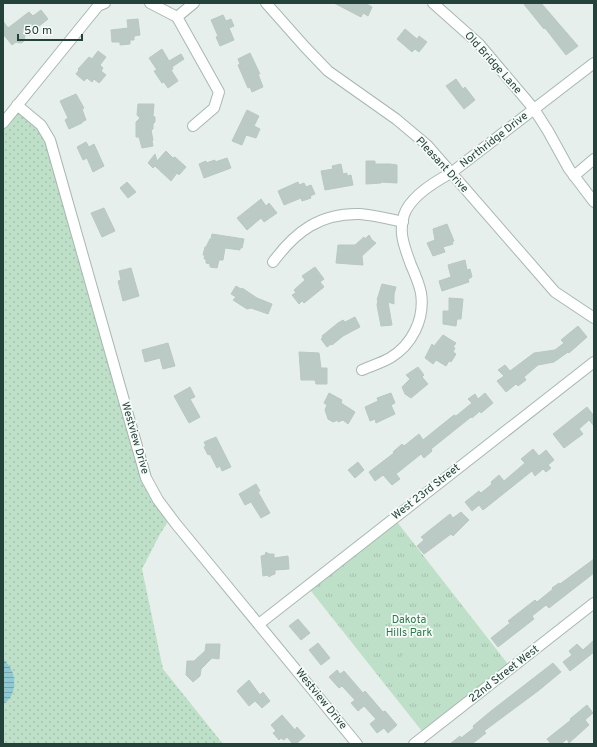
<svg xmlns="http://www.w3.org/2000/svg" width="597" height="747" font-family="Overpass,sans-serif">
	<defs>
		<pattern id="grass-dots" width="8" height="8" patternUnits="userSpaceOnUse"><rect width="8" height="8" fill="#bfe0c8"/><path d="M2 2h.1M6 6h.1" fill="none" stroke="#a4c1ad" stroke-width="1.8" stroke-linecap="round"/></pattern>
		<pattern id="park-tufts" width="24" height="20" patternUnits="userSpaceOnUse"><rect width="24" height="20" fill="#bfe0c8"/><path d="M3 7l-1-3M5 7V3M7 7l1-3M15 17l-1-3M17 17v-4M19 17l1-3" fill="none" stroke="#a4c1ad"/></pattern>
		<pattern id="water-rules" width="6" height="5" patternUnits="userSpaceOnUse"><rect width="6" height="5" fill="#8ec9d4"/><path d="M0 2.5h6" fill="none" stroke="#74a5ad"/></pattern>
	</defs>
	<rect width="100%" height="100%" fill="#e6efeb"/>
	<!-- grass -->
	<path fill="url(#grass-dots)" d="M17 105 41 125 146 478 171 517 160 534 142 569 163 669 223 744H3V123Z"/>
	<!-- park -->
	<path fill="url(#park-tufts)" d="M394 518 511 668 425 735 307 586Z"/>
	<!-- pitch -->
	<path fill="#bfe0c8" d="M411 649 418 659 402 671 395 661Z"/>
	<!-- water -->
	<path fill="url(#water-rules)" d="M3 659C6 662 9 665 11 669 17 680 15 698 3 704Z"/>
	<!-- building -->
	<g fill="#bbcac4" stroke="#b8c9c2">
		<path d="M334 3H365L372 7 368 16 363 13 361 17Z"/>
		<path d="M523 3H541L578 46 566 55 545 28 544 29Z"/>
		<path d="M41 10 48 19 34 30 30 35H25L24 41 21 43 16 42 12 45 3 34V21L8 28 29 12 33 16Z"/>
		<path d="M223 15 226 21 231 19 234 26 229 28 234 40 220 46 216 37 218 36 211 20Z"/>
		<path d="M138 19 140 35 134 36V40H130V44L120 45V42H112L111 30 128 28 127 20Z"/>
		<path d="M405 29 417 39 419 36 427 42 419 52 415 49 412 52 397 39Z"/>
		<path d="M162 49 169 61 181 54 184 59 172 67 173 69 171 70 178 81 168 88 164 82 162 83 154 71 157 70 149 58Z"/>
		<path d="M98 51 106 57 100 65 103 68 101 71 106 75 99 83 94 79 92 82 87 78 84 81 76 74 79 70 78 69 89 57 92 59Z"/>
		<path d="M250 53 260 74H258L263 87 252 92 250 87 248 88 238 65 240 64 238 59Z"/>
		<path d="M456 79 463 89 465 87 475 100 464 109 446 86Z"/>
		<path d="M76 94 84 108 82 109 86 120 82 122V123L69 129 65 120 68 118 60 101Z"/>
		<path d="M138 104H154L153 116 155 117V122L153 124V129L151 130 153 140 152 141 153 146 142 148 139 137H136V122L140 118 137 115Z"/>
		<path d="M247 110 259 116 254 126 260 129 256 138 246 135 242 145 232 141Z"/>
		<path d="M86 142 89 147 94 144 104 166 93 172 87 158 83 160 77 147Z"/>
		<path d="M166 151 173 158 175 157 186 167 179 175 177 173 171 181 155 166 153 168 148 163 155 154 157 161Z"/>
		<path d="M227 158 231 168 204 178 199 164 206 161V163L215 160V162Z"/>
		<path d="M366 161H375V164H390L397 165V183L381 182V183L366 184Z"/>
		<path d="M341 164 343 174 347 173V176L351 175 353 185 325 190 321 171 333 169 332 166Z"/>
		<path d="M127 182 136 192 128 198 120 188Z"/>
		<path d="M298 182 299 185 304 183 306 187 311 185 315 194 310 196 311 198 302 201 301 198 284 205 278 191Z"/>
		<path d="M261 199 266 206 269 203 277 213 264 222 261 218 247 230 237 218Z"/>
		<path d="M104 208 115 231 102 237 91 213Z"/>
		<path d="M447 224 454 241 452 242 453 244 443 247 445 252 433 256 427 243 435 240 433 229Z"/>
		<path d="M212 234 244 239 242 248H240V250L225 248 223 260H219L217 268 210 267V264L206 263V259H204L205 255H203L205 247H206L210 239H211Z"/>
		<path d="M369 235 372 240 376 243 362 256 363 265 336 263 338 245H355L364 237 365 239Z"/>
		<path d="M465 260 467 270 470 269 472 277 468 279 469 282 442 291 439 281 451 277 448 265Z"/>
		<path d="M315 267 324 279 320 282 324 287 304 303 302 301 299 304 292 295 296 293 294 290 305 280 302 276Z"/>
		<path d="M131 268 139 296 123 301 118 281 121 280 119 271Z"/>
		<path d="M382 284 396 287 394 294V304L388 302 392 325 381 326 377 305 378 300H377Z"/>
		<path d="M236 286 241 289 242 288 257 298 272 304 268 314 251 308 247 309 233 300 236 297 231 294Z"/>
		<path d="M449 298 463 299 461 319H457L456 326 443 324V311H449Z"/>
		<path d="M355 317 360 327 343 336 332 345 331 344 327 347 321 339 323 338 322 336 338 323 343 320 345 322Z"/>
		<path d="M578 326 587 337 569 353 568 352 554 362 538 365 524 377 526 380 518 386 516 384 506 392 497 381 504 376 498 370 505 365 510 371 534 353 555 350 564 343 561 340Z"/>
		<path d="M443 335 456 343 453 347 455 348 453 352 456 354 451 362 449 361 446 366 436 360 433 364 425 358 432 344 434 346Z"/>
		<path d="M168 343 175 366 163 369 160 358 145 362 142 350Z"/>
		<path d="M299 352 319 353 321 368H327V384H316L315 380H301Z"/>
		<path d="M418 367 424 375 422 377 428 384 411 398 405 394 402 387 410 379 406 375Z"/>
		<path d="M190 387 195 397 190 399 200 417 189 423 174 396Z"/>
		<path d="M329 393 342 400 341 403 355 412 348 424 343 420 338 422V420L333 422 328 419 325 410 327 405 324 403Z"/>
		<path d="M391 393 395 403 391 405 395 414 376 423 375 419 370 421 365 407 378 401 377 398Z"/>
		<path d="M485 393 493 403 481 413 480 411 472 418 471 417 431 449 432 451 424 458 421 454 396 474 400 479 392 485 383 475 375 481 369 472 394 453 393 452 402 444 404 446 419 434 423 440 454 415 456 416 472 403 468 399 475 394 478 399Z"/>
		<path d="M587 407 594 416V426L589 420 579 429 583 434 564 448 553 434Z"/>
		<path d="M216 437 231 467 222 471 220 466 217 468 210 454 208 455 204 447 206 446 204 442Z"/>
		<path d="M533 449 539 456 546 450 554 460 548 465 551 468 546 472 543 469 535 476 532 471 483 510 479 505 472 511 465 502 479 491 481 493 492 484 491 482 499 475 504 481 525 463 521 459Z"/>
		<path d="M358 462 364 470 355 478 348 470Z"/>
		<path d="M256 484 260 491 258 492 270 513 261 518 251 502 245 505 239 494Z"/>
		<path d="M461 512 469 520 453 536 451 534 424 554 417 546 424 540 421 537 450 514 453 518Z"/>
		<path d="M266 552 269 554H274V558L288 556 289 569 275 570V574L272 575 269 577 268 575 263 576 261 556 265 555Z"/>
		<path d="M594 559V573L549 608 546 605 532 616 534 619 498 647 491 638 510 623 508 621 535 600 537 602 553 589 552 588 559 583 560 584Z"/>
		<path d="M298 619 310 633 301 640 289 626Z"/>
		<path d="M594 640V652L570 671 563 662 572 655 569 651 577 644 583 650Z"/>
		<path d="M318 643 330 658 321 665 309 650Z"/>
		<path d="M206 644H220L219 659 212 658 201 669 200 676 193 682 186 675 187 661H194L205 651Z"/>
		<path d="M553 663 561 672 538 691 484 731 486 733 472 744H450L460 736 461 738 474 728 473 726 491 711Z"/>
		<path d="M337 670 340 674 344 671 363 693 365 691 383 712 385 711 397 725 388 733 384 728 377 733 370 724 376 719 364 706 358 711 351 703 355 700 342 686 339 688 329 677Z"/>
		<path d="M249 680 260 695 263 692 270 701 262 708 255 701 249 706 237 691Z"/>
		<path d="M587 705 593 713 585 720 589 725 569 743 567 739 561 744H551L547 739 571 720 570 719Z"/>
		<path d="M282 715 295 730 297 727 305 736 296 744H293L287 737 284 740 281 738 279 740 273 733 276 731 271 725Z"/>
	</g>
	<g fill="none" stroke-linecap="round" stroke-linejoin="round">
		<defs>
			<g id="minor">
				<path d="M150 3 177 17 194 3"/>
				<path d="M266 3 305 47 328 71 396 119 427 145 555 292 594 318"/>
				<path d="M433 3 479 44 534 109 548 131 569 169 594 202"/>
				<path d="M177 17 219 92 214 108 193 126"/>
				<path d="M17 105 41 125 50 140 146 478 158 500 176 524 357 744"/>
				<path d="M3 123 98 6 105 3"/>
				<path d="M574 176 594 159"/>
				<path d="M273 262C296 231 320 213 360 214 374 215 389 219 403 222"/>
				<path d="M362 370C371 366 381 363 390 358 412 345 425 319 421 293 419 283 415 274 411 265 405 248 398 233 404 215 410 197 436 181 451 173L594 63"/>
				<path d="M259 624 594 362"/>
				<path d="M414 744 594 603"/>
			</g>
		</defs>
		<!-- minor casing -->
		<use href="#minor" stroke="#a8b8b2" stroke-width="12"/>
		<!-- minor -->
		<use href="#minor" stroke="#fff" stroke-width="10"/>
	</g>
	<g text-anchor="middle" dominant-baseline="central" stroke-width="3.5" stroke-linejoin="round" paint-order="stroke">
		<!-- street labels -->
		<g font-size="11" fill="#24423a" stroke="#f7fbf9">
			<text transform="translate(493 63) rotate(48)">Old Bridge Lane</text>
			<text transform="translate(494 140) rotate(-38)">Northridge Drive</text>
			<text transform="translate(442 165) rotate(47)">Pleasant Drive</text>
			<text transform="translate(135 438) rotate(74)">Westview Drive</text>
			<text transform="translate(426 492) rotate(-38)">West 23rd Street</text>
			<text transform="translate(504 674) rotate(-38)">22nd Street West</text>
			<text transform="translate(321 699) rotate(51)">Westview Drive</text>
		</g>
		<!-- park labels -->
		<g font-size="11" fill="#2d7a4b" stroke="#f7fbf9">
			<text x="409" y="620">Dakota<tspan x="409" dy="13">Hills Park</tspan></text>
		</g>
	</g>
	<!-- border -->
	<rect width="597" height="747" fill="none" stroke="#24423a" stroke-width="8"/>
	<!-- scale -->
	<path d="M18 34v6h64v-6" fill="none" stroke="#24423a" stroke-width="2"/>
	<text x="24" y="34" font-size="12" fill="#24423a" stroke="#f7fbf9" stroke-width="3" paint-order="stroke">50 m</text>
</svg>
